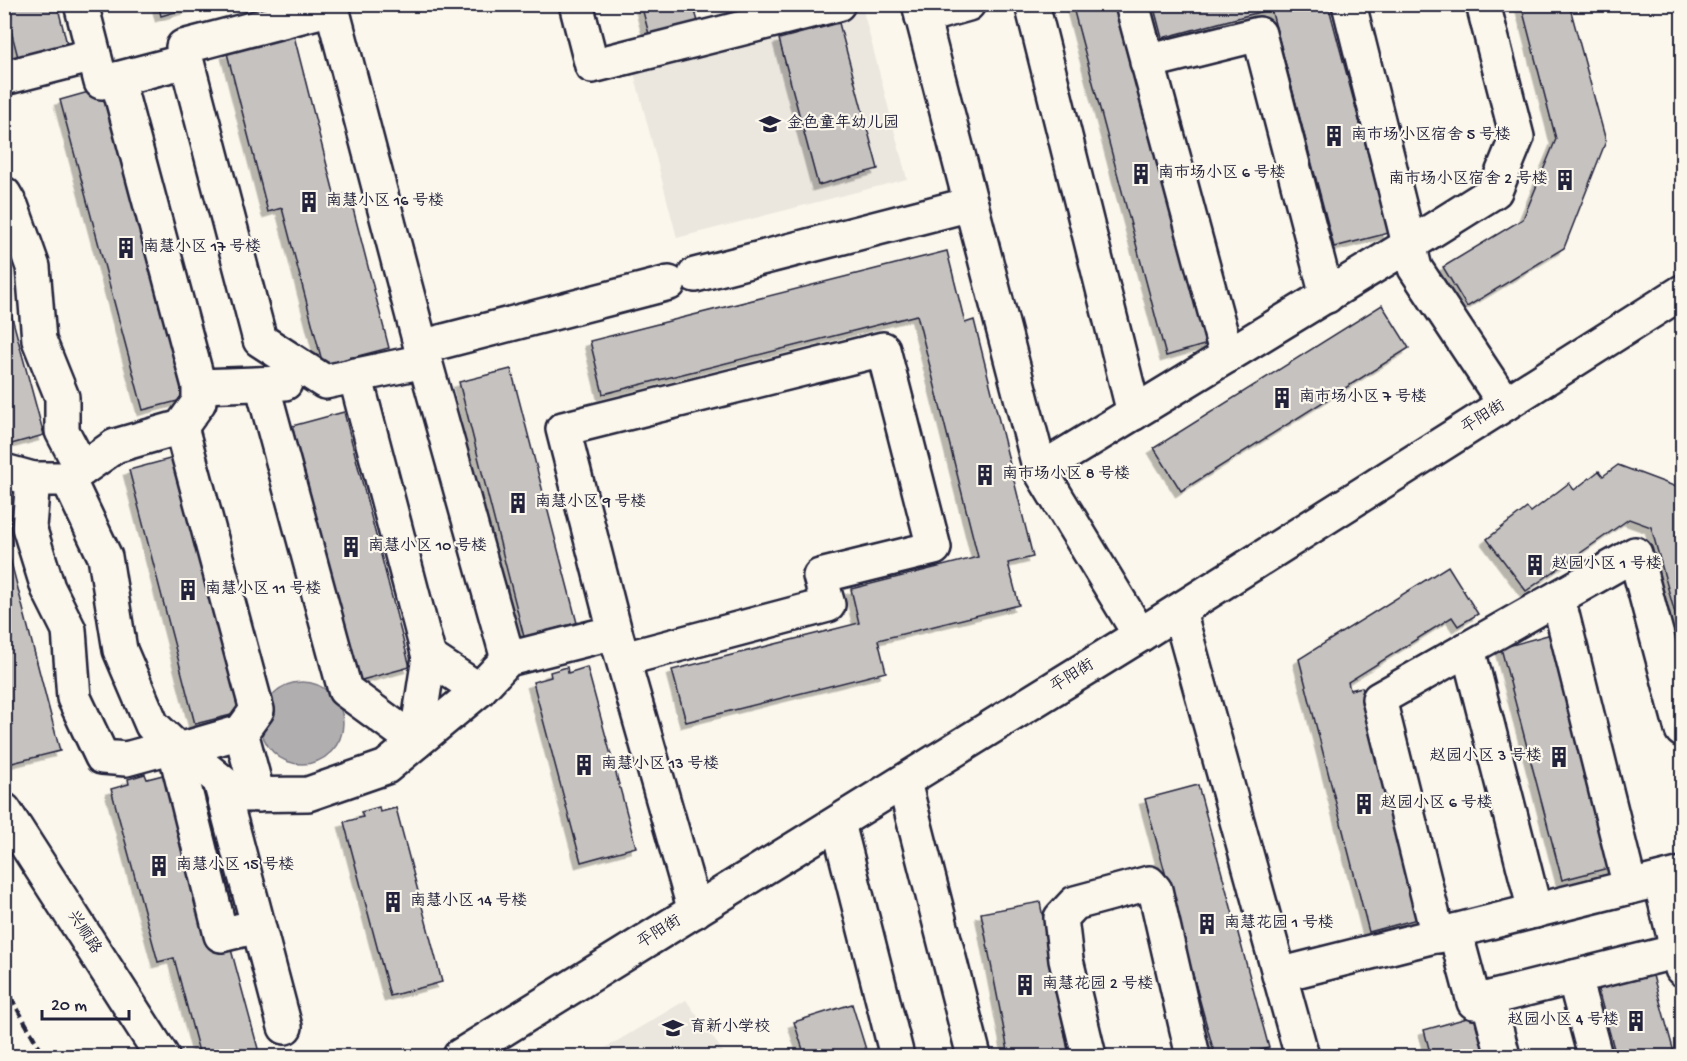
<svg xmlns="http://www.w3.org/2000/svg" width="1687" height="1061" font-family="'Gochi Hand','LXGW WenKai TC',sans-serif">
	<defs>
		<filter id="shadow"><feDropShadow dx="-5.5" dy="5.5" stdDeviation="0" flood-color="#0004"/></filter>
	</defs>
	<rect width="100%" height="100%" fill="#fbf7ec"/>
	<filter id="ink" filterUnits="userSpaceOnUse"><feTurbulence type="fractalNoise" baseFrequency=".0167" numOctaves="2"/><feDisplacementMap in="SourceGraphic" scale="12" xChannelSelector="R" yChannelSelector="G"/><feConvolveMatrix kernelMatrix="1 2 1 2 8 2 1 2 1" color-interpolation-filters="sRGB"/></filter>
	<g filter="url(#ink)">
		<!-- built -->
		<g fill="#ebe7df">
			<path d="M863 10 907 179 677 238 633 69Z"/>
			<path d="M686 1000 726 1056H592Z"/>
		</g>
		<!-- water -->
		<circle fill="#b1aeb0" stroke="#787681" stroke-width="1.5" cx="302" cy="723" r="41"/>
		<!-- building -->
		<g fill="#c6c2c0" stroke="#22223b" stroke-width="1.5" filter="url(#shadow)">
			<path d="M4 4H57L68 48 19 61Z"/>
			<path d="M158 4H202L161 16Z"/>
			<path d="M641 4H693L699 25 650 38Z"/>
			<path d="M1072 4H1120L1211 343 1166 356Z"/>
			<path d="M1153 4H1328L1389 233 1334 247 1271 9 1162 38Z"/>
			<path d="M1521 4H1569L1606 141 1564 248 1467 307 1443 267 1523 219 1556 139Z"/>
			<path d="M839 23 878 169 818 185 779 39Z"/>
			<path d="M294 36 335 197 349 193 389 348 323 365 282 208 268 212 227 53Z"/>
			<path d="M110 86 193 397 143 410 60 100Z"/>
			<path d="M947 251 965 323 974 320 1033 557 1008 563 1019 605 878 640 886 672 686 722 672 670 859 623 851 589 978 557 917 315 603 394 590 341Z"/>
			<path d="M4 288 44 435 4 446Z"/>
			<path d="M1382 305 1409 348 1181 491 1154 448Z"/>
			<path d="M511 369 577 623 524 637 459 382Z"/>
			<path d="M344 412 410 667 358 681 292 426Z"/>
			<path d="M181 456 247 711 195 724 129 470Z"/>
			<path d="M1618 465 1682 489V639L1651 527 1629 519 1526 591 1487 539 1527 508 1531 512 1569 483 1574 490 1599 471 1603 476Z"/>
			<path d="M4 535 60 751 8 764 4 751Z"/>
			<path d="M1448 566 1478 614 1458 626 1452 617 1348 682 1350 690 1362 687 1421 918 1369 932 1299 659Z"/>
			<path d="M1555 633 1616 866 1562 880 1501 648Z"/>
			<path d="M567 667 568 673 587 667 636 847 581 862 533 682 551 677 550 672Z"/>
			<path d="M145 774 147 779 163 775 209 948 229 942 260 1056H200L174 958 158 962 111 789 129 784 128 779Z"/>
			<path d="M1198 785 1269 1048 1238 1056H1215L1145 799Z"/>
			<path d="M379 807 380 812 396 808 442 982 390 996 344 822 363 817 361 812Z"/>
			<path d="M1040 902 1069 1056H1009L981 913Z"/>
			<path d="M1652 972 1675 1056H1616L1597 986Z"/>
			<path d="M852 1004 868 1056H805L794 1022Z"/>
			<path d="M1478 1015 1489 1056H1431L1424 1030Z"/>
		</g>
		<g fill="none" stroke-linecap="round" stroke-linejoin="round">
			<defs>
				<g id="minor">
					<path d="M81 4 101 82 117 79 199 386V402L181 427 115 446 68 479 105 557 120 650 152 725 174 746 182 749 238 795 308 794 386 767 479 690 508 659 615 632 695 911"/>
					<path d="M576 4 592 66 838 4"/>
					<path d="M919 4 1040 470 1140 635"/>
					<path d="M1032 4 1134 413"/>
					<path d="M1132 4 1227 356"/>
					<path d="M1349 4 1415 268 1505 404"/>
					<path d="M922 17 968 4"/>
					<path d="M1147 62 1259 34 1327 296"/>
					<path d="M4 78 94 55"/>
					<path d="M117 79 186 61"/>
					<path d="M4 194 12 208 33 267 39 340 62 397V431L82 469"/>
					<path d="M695 275 971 204"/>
					<path d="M421 347 508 659"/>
					<path d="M424 361 325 382 260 340 183 47 332 8 421 347 669 283"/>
					<path d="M262 384 345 690 416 742 429 657 355 375"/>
					<path d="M199 386 285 383"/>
					<path d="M181 427 257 710 241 732"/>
					<path d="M1040 470 1409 245 1495 191 1517 137 1483 4"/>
					<path d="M4 471 33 479"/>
					<path d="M68 479H33L29 527 48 588 69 630 74 698 102 757 126 759 174 746 221 935 258 926"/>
					<path d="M1558 598 1630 887"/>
					<path d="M1179 611 1302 1056"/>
					<path d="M615 632 563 429 883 349 934 548 820 576 828 605 624 659"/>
					<path d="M1468 649 1535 911"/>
					<path d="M429 657 479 690"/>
					<path d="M182 749 241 732 258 795"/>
					<path d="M220 781 285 1027"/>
					<path d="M904 782 974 1056"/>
					<path d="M4 810 162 1056"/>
					<path d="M838 823 897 1056"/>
					<path d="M1660 880 1682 969"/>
					<path d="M1455 931 1474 1002 1678 951"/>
					<path d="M1438 936 1379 699 1635 554 1682 730"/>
					<path d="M1279 975 1682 874"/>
					<path d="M1574 977 1595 1056"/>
					<path d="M1488 999 1503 1056"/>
					<path d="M1089 1056 1066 960 1061 918 1075 903 1149 883 1155 890 1193 1056"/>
				</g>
				<path id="major" d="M460 1056 1140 635 1682 292"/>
			</defs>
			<!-- minor casing -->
			<use href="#minor" stroke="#22223b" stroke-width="38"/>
			<!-- major casing -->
			<use href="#major" stroke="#22223b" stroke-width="38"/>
			<!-- minor -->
			<use href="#minor" stroke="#fbf7ec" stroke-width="33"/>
			<!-- major -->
			<use href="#major" stroke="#fbf7ec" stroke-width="33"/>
			<!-- rail -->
			<path stroke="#22223b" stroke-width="4.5" stroke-dasharray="9 4.5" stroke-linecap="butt" d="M4 985 44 1056"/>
		</g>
	</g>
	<!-- icons -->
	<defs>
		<symbol id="school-bare" viewBox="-9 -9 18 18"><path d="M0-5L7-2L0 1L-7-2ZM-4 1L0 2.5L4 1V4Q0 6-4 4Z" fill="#22223b" stroke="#fbf7ec" stroke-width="2.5" paint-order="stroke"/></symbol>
		<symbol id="building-bare" viewBox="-9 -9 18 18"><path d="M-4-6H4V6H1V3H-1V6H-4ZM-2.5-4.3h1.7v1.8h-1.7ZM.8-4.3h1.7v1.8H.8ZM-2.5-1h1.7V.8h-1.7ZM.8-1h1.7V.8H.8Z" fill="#22223b" stroke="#fbf7ec" stroke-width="2.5" paint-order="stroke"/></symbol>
	</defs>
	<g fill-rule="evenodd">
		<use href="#school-bare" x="755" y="109" width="30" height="30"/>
		<use href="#building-bare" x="1319" y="121" width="30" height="30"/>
		<use href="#building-bare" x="1126" y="159" width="30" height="30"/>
		<use href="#building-bare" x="1550" y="165" width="30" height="30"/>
		<use href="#building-bare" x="294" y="187" width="30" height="30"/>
		<use href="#building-bare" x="111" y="233" width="30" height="30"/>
		<use href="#building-bare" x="1267" y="383" width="30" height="30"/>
		<use href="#building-bare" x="970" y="460" width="30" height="30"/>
		<use href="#building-bare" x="503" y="488" width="30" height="30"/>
		<use href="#building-bare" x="336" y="532" width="30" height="30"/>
		<use href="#building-bare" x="1520" y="550" width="30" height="30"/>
		<use href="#building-bare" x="173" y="575" width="30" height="30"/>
		<use href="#building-bare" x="1544" y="742" width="30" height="30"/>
		<use href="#building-bare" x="569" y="750" width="30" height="30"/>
		<use href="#building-bare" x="1349" y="789" width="30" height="30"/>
		<use href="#building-bare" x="144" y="851" width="30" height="30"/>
		<use href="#building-bare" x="378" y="887" width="30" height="30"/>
		<use href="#building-bare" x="1192" y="909" width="30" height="30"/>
		<use href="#building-bare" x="1010" y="970" width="30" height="30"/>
		<use href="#building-bare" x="1621" y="1006" width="30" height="30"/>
		<use href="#school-bare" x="658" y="1013" width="30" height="30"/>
	</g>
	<g text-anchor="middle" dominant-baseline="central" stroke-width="4.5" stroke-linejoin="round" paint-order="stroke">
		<!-- poi labels -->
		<g font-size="16" fill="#22223b" stroke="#fbf7ec" text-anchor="start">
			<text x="787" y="124">金色童年幼儿园</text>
			<text x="1351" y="136">南市场小区宿舍 5 号楼</text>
			<text x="1158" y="174">南市场小区 6 号楼</text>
			<text x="1548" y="180" text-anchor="end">南市场小区宿舍 2 号楼</text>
			<text x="326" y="202">南慧小区 16 号楼</text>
			<text x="143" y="248">南慧小区 17 号楼</text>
			<text x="1299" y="398">南市场小区 7 号楼</text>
			<text x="1002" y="475">南市场小区 8 号楼</text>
			<text x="535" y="503">南慧小区 9 号楼</text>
			<text x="368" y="547">南慧小区 10 号楼</text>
			<text x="1552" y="565">赵园小区 1 号楼</text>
			<text x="205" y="590">南慧小区 11 号楼</text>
			<text x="1542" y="757" text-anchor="end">赵园小区 3 号楼</text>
			<text x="601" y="765">南慧小区 13 号楼</text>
			<text x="1381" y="804">赵园小区 6 号楼</text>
			<text x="176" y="866">南慧小区 15 号楼</text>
			<text x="410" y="902">南慧小区 14 号楼</text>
			<text x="1224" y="924">南慧花园 1 号楼</text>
			<text x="1042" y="985">南慧花园 2 号楼</text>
			<text x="1619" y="1021" text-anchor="end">赵园小区 4 号楼</text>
			<text x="690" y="1028">育新小学校</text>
		</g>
		<!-- street labels -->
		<g font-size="16" fill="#22223b" stroke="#fbf7ec">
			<text transform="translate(1484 418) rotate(-32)">平阳街</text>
			<text transform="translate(1073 677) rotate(-32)">平阳街</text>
			<text transform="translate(83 933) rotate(57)">兴顺路</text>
			<text transform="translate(660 933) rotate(-32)">平阳街</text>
		</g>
	</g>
	<!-- margin -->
	<rect width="1687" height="1061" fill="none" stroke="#fbf7ec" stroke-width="24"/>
	<rect x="12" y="12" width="1663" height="1037" fill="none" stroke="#22223b" stroke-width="2" filter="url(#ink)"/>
	<!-- scale -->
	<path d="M42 1010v9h87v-9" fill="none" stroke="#22223b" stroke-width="3"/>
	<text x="51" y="1010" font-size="18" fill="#22223b" stroke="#fbf7ec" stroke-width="4.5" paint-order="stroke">20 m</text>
</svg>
